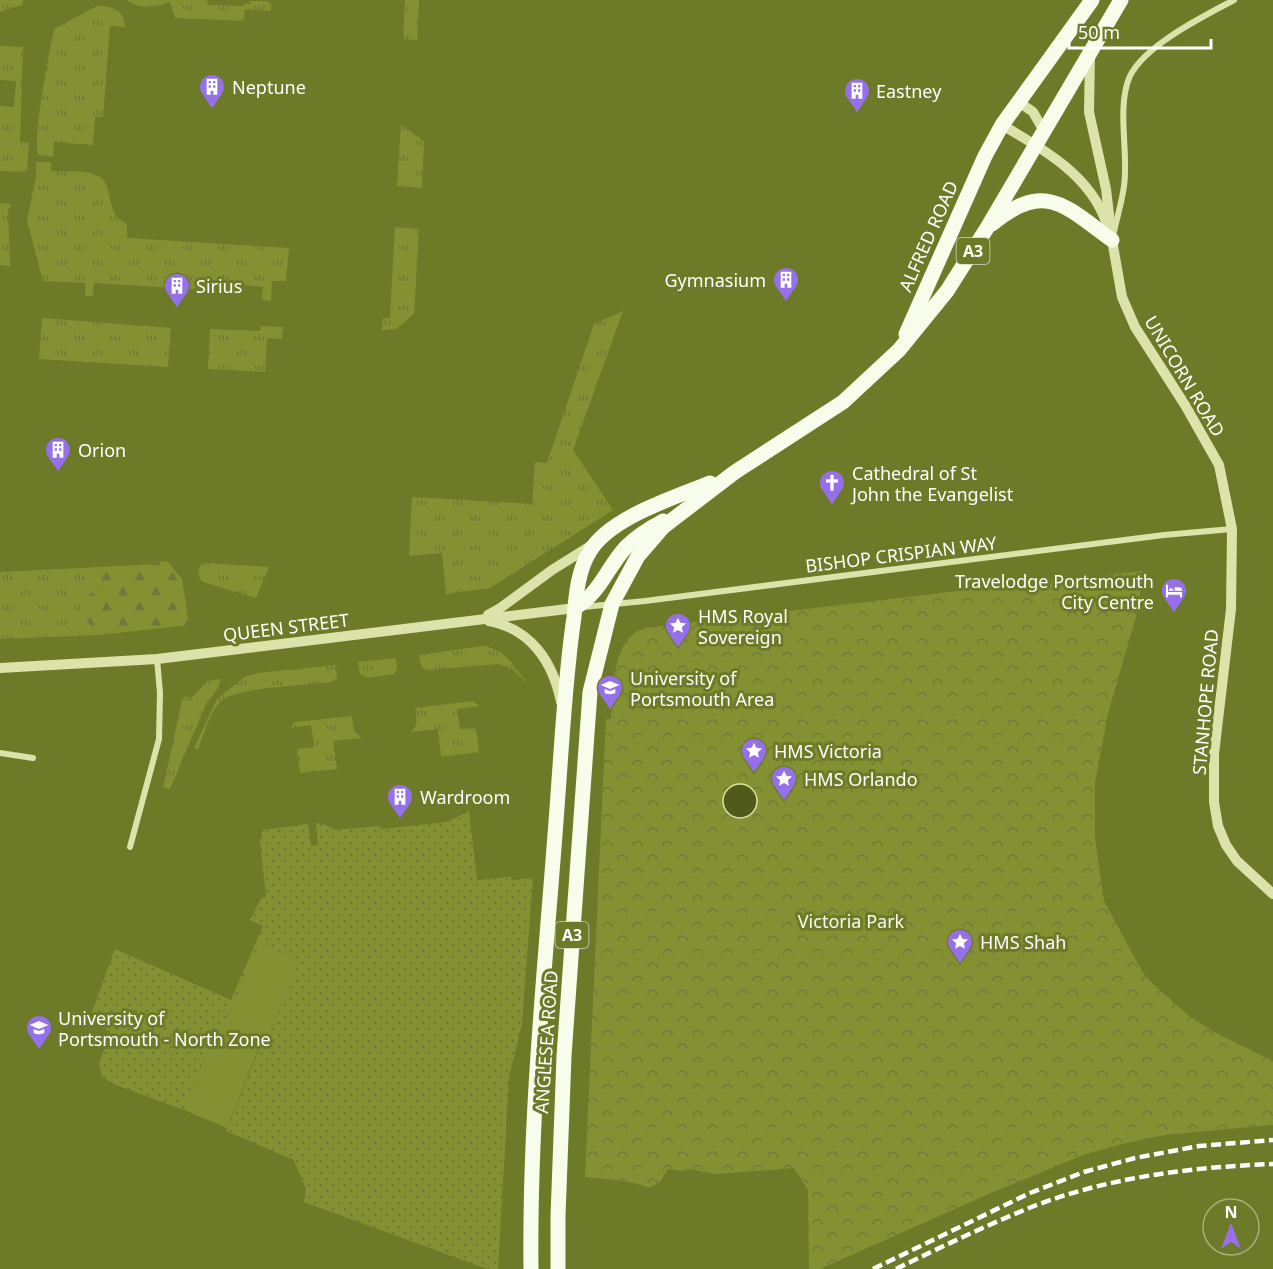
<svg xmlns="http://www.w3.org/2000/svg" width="1273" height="1269" font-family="'Noto Sans',sans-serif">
	<defs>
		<pattern id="grass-tufts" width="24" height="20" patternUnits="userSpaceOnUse" patternTransform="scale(1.5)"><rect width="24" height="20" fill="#849132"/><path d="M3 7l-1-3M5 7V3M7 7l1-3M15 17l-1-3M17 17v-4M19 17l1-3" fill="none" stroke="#70793b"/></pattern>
		<pattern id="forest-firs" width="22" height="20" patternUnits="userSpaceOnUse" patternTransform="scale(1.5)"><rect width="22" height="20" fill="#849132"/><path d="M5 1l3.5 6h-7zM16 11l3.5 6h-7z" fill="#70793b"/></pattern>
		<pattern id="park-crowns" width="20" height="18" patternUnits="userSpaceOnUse" patternTransform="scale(1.5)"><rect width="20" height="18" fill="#849132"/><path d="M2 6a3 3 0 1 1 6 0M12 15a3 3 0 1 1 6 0" fill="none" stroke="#70793b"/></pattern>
		<pattern id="garden-dots" width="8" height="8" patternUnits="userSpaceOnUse" patternTransform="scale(1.5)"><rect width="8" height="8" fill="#849132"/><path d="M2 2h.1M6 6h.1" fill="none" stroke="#70793b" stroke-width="1.8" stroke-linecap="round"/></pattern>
	</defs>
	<rect width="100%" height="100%" fill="#6d7a27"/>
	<!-- grass -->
	<g fill="url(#grass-tufts)">
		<path d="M0 0H23L22 5 0 12Z"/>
		<path d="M126 0H207L208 5 244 6V4H250V1H267L271 4V11L245 9 243 21 175 18 170 2C154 7 142 10 126 0Z"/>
		<path d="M405 0H419L417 40 403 39Z"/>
		<path d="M97 6C112 6 124 9 125 27L110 26 103 117H95L93 145 54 142 53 157 39 155C31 143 50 49 54 29Z"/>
		<path d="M0 46 23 47 20 142H29L27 172 0 171V106L14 107 16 81 0 80Z"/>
		<path d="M401 125 424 141 422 188 397 186Z"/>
		<path d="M36 162H51V171C64 172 82 170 95 174 117 182 102 213 127 224V238L289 248 286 281H272L271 301 262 300 263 287 225 283 193 289 94 283 93 296H85V283L43 281 27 221 36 177Z"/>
		<path d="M0 203 11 204 8 211 10 266 0 265Z"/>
		<path d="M395 227 419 229 414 314 396 329 382 330 383 318H390Z"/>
		<path d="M623 311 573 450 613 510 490 588 446 594 442 553 409 556 412 497 532 504 535 462 547 463 594 324Z"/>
		<path d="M42 318 171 328 168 367 39 359Z"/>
		<path d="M261 326 283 327 282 339 267 338 265 372 208 369 210 329 260 331Z"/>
		<path d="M206 563 269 567 256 598 203 582C197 577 198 571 201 564Z"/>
		<path d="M100 567 103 584 82 611 91 627 100 635 0 639V572Z"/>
		<path d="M483 646C505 648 514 667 527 683L513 670 498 664 428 670C420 668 420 662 419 655Z"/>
		<path d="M396 658 397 669 394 674 368 678 360 674 358 662Z"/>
		<path d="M336 665 337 678 332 682C308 685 233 687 219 703 209 715 204 735 198 749L194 748 217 699 244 677 258 673Z"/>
		<path d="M221 679 218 688 206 704 170 789 163 788 183 696 192 698 207 681Z"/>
		<path d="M473 701 479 706 457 709 460 729 476 728 479 752 441 757 438 729 411 732C419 726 416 716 415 708Z"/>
		<path d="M352 716 354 731 362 738 333 741 337 769 300 773 297 749 314 747 311 725 290 728 295 722Z"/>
	</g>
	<!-- forest -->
	<path fill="url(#forest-firs)" d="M156 561 168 562 182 579 189 625 100 635C89 625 77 612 84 597L101 588 103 580 100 567 156 564Z"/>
	<!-- park -->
	<path fill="url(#park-crowns)" d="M1144 571 1136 617 1108 713 1095 783V838L1104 901 1143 973 1153 984 1189 1016 1214 1032 1273 1061V1125L1165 1135 1126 1143 1086 1154 998 1190 820 1269H809L808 1190 794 1168 715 1174 689 1169 682 1171 668 1169 660 1182 650 1188C629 1180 607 1179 585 1177L606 719H611C614 691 611 636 646 628L975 589Z"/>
	<!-- garden -->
	<path fill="url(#garden-dots)" d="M469 811 477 880 511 877 512 880 533 878 522 1024 509 1077 498 1269H487L304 1202 306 1189 294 1160 226 1131 260 1047 263 1048 300 960 259 943 222 1031 216 1029 184 1110 116 1085 102 1077 99 1064 110 1031 88 1023 115 949 231 1000 263 926 250 920 262 897H266L260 842 263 830 308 824 311 846 318 845 316 823 323 824 335 830 380 826 381 829 447 822Z"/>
	<!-- pitch -->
	<path fill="#849132" d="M259 943 300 960 263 1048 259 1047 227 1128 184 1110 216 1029 222 1031Z"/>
	<!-- water -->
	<circle fill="#505b1b" stroke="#dbe49f" stroke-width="1.5" cx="740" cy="801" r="17"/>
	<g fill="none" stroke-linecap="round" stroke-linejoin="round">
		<!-- minor -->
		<g stroke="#dbe3aa" stroke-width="6">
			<path d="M1114 232C1117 217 1122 202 1124 186 1129 153 1116 107 1130 76 1145 45 1204 16 1234 0"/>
			<path d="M583 607 645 601 1164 535 1232 529"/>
			<path d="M0 753 33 758"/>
			<path d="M130 847 159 739 160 693 157 659"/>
		</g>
		<!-- tertiary -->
		<g stroke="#dbe3aa" stroke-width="10">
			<path d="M1090 55 1089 112 1106 189 1112 240 1122 297 1135 327 1185 405 1219 465 1232 529 1231 609 1214 754V802L1218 826 1226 845 1237 861 1273 894"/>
			<path d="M1019 102 1033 112 1044 131"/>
			<path d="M1002 125C1043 149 1090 175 1106 222"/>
			<path d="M488 615 499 609 552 570 592 545"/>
			<path d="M489 621C531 629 553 662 561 702"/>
			<path d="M0 668 157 659 575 608"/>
		</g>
		<!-- primary -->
		<g stroke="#f8fcea" stroke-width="15">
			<path d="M992 224C1045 180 1065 206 1112 240"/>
			<path d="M906 334 985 156 1002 125 1092 0"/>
			<path d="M575 608C602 591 607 567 627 546 638 535 650 528 663 521"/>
			<path d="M531 1269C529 1105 548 942 559 780 563 725 566 671 574 617 576 595 578 570 590 551 611 517 674 498 710 483"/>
			<path d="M558 1269V1216L564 1056 590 692 612 604 638 556 663 527 735 472 843 402 899 350 947 291 987 228 1121 0"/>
		</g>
		<!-- rail -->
		<g stroke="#fff" stroke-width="4.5" stroke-dasharray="10 4.5" stroke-linecap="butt">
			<path d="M873 1269 1030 1193 1084 1172 1135 1158 1199 1146 1273 1140"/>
			<path d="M896 1269C941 1247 987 1225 1034 1206 1110 1177 1192 1167 1273 1164"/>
		</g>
	</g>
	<!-- icons -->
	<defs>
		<symbol id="building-pin" viewBox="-11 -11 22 30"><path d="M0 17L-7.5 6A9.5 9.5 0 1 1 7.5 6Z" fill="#9670eb" stroke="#6d7a27"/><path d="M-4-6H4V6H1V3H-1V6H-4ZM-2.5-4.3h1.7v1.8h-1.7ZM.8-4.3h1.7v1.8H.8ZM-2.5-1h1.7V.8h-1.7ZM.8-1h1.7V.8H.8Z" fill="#fff"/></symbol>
		<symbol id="church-pin" viewBox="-11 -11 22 30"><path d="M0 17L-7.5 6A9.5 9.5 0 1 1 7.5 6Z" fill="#9670eb" stroke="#6d7a27"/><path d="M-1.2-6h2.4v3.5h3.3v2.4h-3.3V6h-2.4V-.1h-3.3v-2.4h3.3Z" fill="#fff"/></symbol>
		<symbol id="hotel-pin" viewBox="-11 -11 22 30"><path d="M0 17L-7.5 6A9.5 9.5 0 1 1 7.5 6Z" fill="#9670eb" stroke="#6d7a27"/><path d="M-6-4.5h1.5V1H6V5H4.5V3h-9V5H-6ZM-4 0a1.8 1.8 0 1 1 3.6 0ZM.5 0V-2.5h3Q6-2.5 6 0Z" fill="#fff"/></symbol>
		<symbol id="sight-pin" viewBox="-11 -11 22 30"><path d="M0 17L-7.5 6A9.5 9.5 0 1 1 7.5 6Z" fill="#9670eb" stroke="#6d7a27"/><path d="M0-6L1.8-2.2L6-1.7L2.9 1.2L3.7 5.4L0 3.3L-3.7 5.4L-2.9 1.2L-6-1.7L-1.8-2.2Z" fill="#fff"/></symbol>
		<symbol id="university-pin" viewBox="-11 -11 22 30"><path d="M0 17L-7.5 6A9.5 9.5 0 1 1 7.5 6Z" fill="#9670eb" stroke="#6d7a27"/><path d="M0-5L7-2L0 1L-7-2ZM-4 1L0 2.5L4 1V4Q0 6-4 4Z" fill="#fff"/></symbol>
	</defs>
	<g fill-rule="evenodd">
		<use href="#building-pin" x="197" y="72" width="30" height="40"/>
		<use href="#building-pin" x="842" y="76" width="30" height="40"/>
		<use href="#building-pin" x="771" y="265" width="30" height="40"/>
		<use href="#building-pin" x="162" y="271" width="30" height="40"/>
		<use href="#building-pin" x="43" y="435" width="30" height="40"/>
		<use href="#church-pin" x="817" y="468" width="30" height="40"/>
		<use href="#hotel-pin" x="1159" y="576" width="30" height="40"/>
		<use href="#sight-pin" x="663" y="611" width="30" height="40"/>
		<use href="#university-pin" x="595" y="673" width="30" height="40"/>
		<use href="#sight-pin" x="739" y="736" width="30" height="40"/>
		<use href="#sight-pin" x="769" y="764" width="30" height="40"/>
		<use href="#building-pin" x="385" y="782" width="30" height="40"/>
		<use href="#sight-pin" x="945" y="927" width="30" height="40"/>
		<use href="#university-pin" x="24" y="1013" width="30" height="40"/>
	</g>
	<g text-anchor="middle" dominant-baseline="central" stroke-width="6" stroke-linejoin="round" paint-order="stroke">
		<!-- shield labels -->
		<g fill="#6d7a27" stroke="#d3d7be" stroke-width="1.5">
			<rect x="956.5" y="238" width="33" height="26" rx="4.5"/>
			<rect x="555.5" y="922" width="33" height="26" rx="4.5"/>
		</g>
		<g font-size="16" font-weight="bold" fill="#fff">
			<text x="973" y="251">A3</text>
			<text x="572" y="935">A3</text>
		</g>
		<!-- poi labels -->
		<g font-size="18" fill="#fff" stroke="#6d7a27" text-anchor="start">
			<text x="232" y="87">Neptune</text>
			<text x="876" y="91">Eastney</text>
			<text x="766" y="280" text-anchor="end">Gymnasium</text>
			<text x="196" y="286">Sirius</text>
			<text x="78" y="450">Orion</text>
			<text x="852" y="473">Cathedral of St<tspan x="852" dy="21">John the Evangelist</tspan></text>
			<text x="1154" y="581" text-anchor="end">Travelodge Portsmouth<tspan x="1154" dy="21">City Centre</tspan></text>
			<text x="698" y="616">HMS Royal<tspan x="698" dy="21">Sovereign</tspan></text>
			<text x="630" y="678">University of<tspan x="630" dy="21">Portsmouth Area</tspan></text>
			<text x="774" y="751">HMS Victoria</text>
			<text x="804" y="779">HMS Orlando</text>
			<text x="420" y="797">Wardroom</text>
			<text x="980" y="942">HMS Shah</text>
			<text x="58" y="1018">University of<tspan x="58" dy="21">Portsmouth - North Zone</tspan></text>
		</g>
		<!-- street labels -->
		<g font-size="18" fill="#fff" stroke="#6d7a27">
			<text transform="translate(928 236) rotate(-66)">ALFRED ROAD</text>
			<text transform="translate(1185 376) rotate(59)">UNICORN ROAD</text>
			<text transform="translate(901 554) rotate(-7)">BISHOP CRISPIAN WAY</text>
			<text transform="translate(286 627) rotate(-7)">QUEEN STREET</text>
			<text transform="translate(1205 702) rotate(-85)">STANHOPE ROAD</text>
			<text transform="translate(546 1042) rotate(-86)">ANGLESEA ROAD</text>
		</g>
		<!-- park labels -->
		<g font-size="18" fill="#fafbf0" stroke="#6d7a27">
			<text x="851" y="921">Victoria Park</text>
		</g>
	</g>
	<!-- north arrow -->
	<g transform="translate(1231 1227)"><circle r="28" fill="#6d7a27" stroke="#a7af7d" stroke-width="1.5"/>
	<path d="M0-4.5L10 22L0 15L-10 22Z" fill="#9670eb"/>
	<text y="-9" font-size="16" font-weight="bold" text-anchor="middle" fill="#ffffff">N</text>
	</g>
	<!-- scale -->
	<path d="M1069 39v9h142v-9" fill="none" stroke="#ffffff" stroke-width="3"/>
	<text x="1078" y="39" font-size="18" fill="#ffffff" stroke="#6d7a27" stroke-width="4.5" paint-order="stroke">50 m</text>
</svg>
